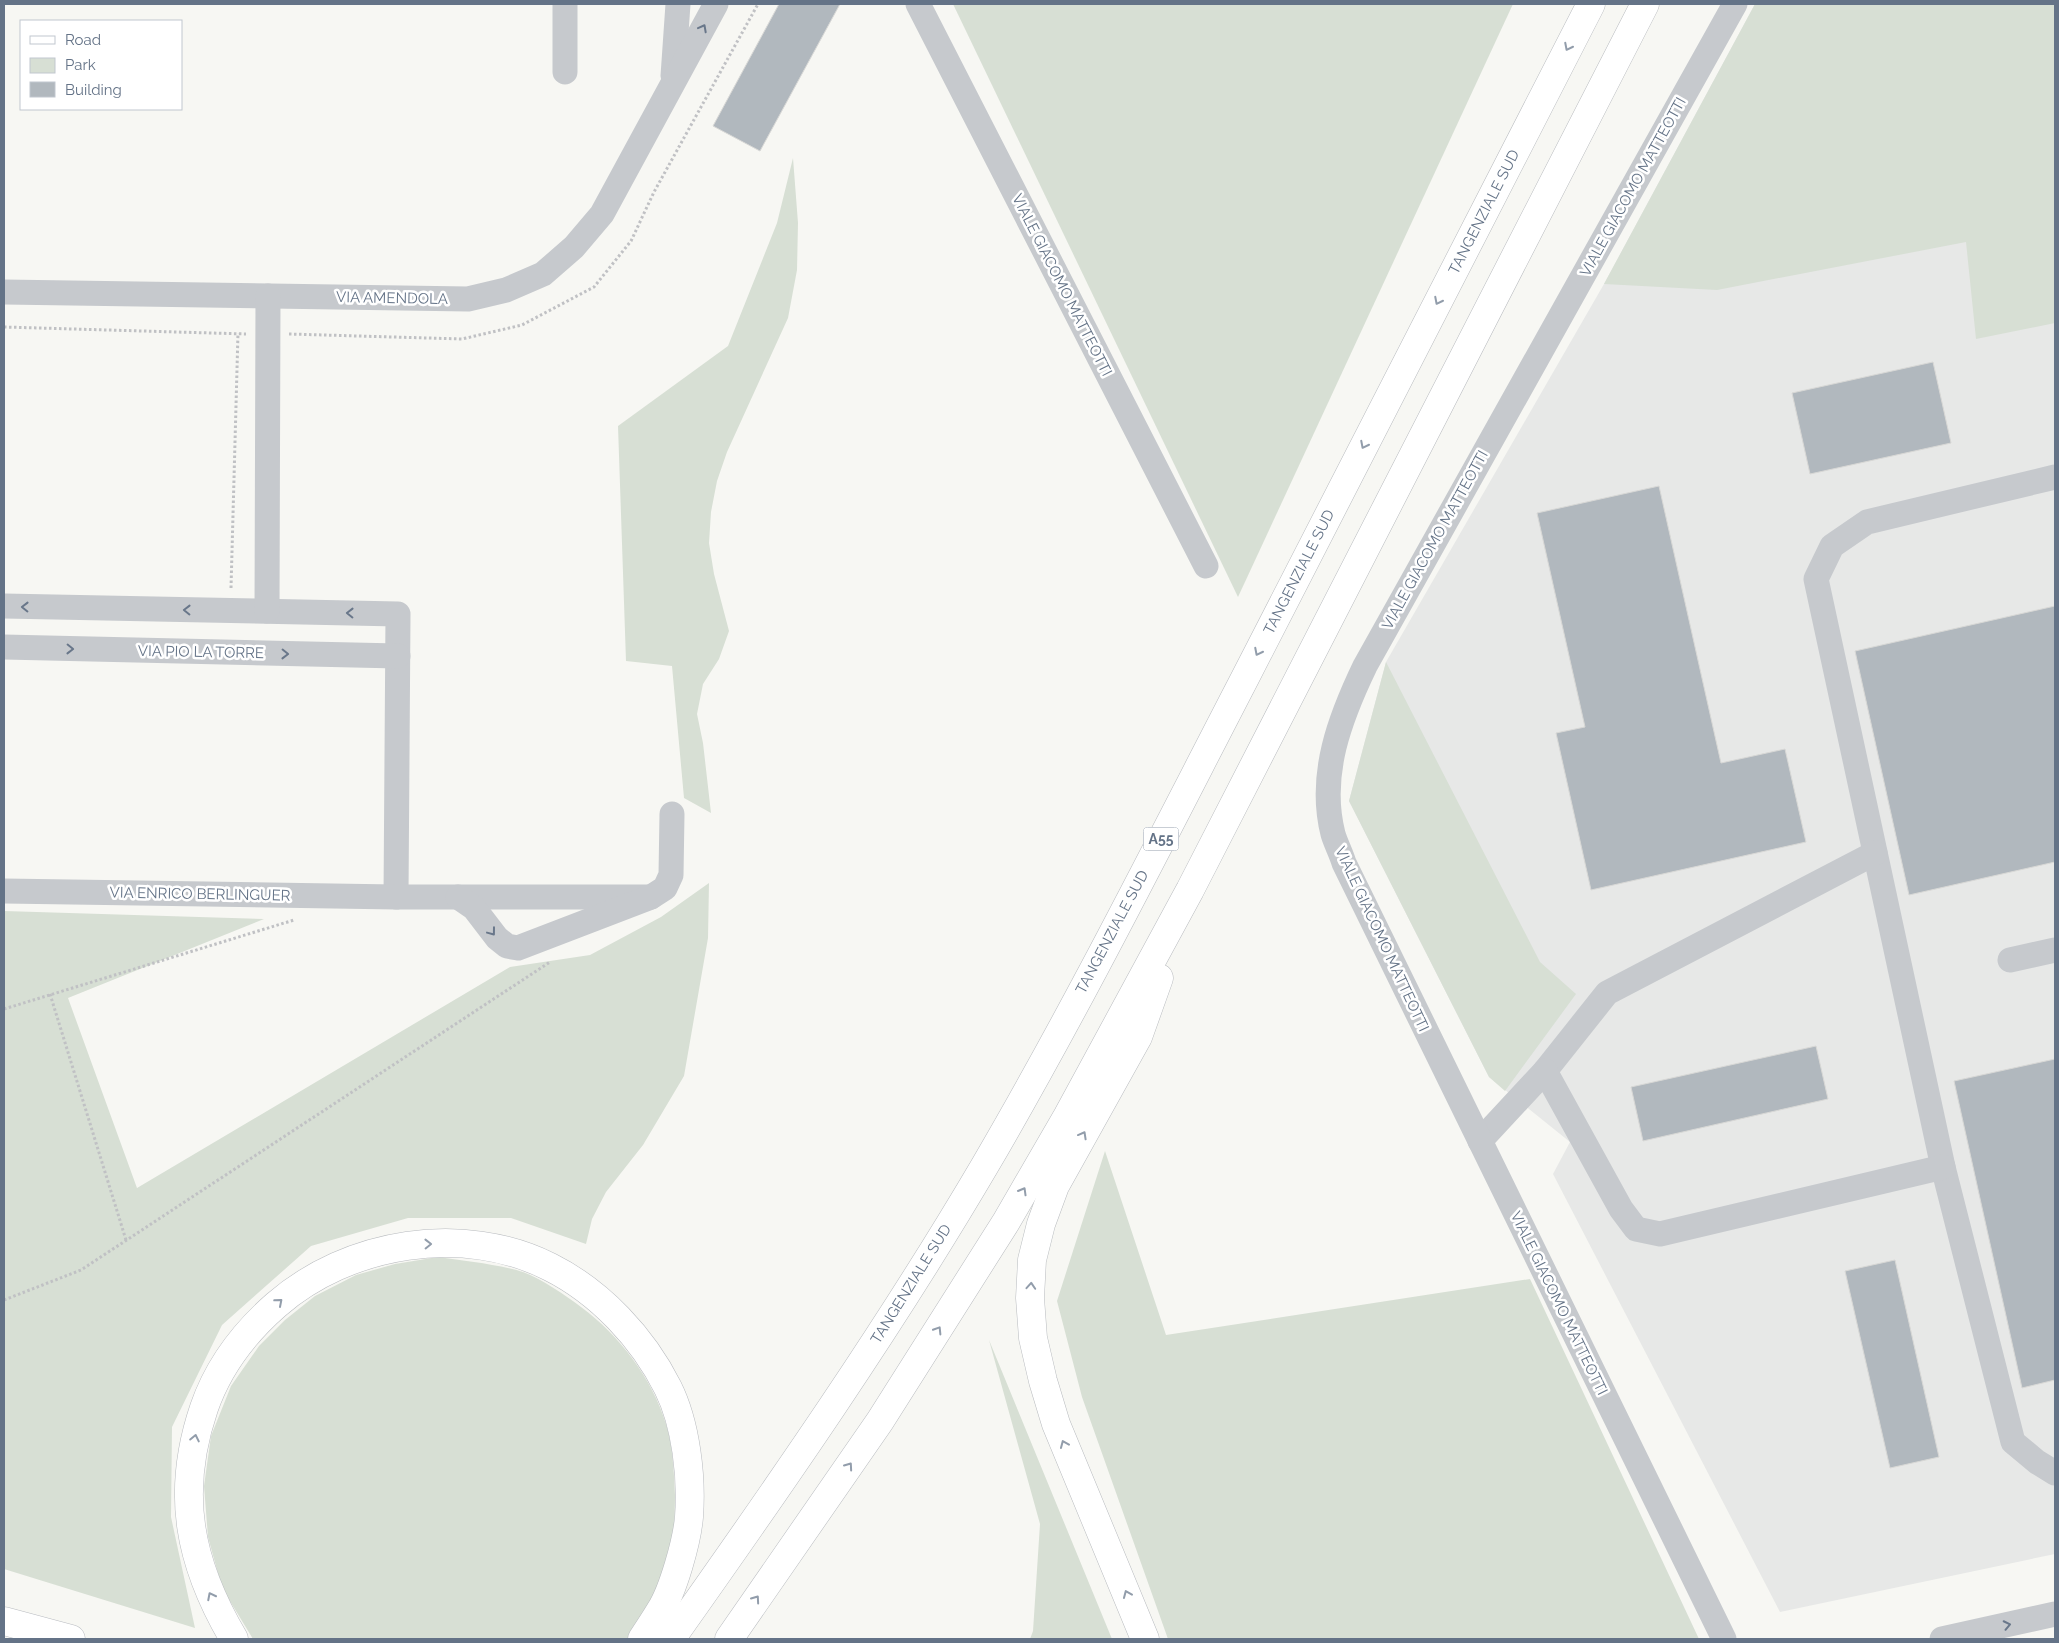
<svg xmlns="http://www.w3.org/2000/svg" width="2059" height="1643" font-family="Raleway,sans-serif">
	<rect width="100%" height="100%" fill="#f7f7f3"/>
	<!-- built -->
	<path fill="#e7e8e7" d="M1755 4H2055V1554L1780 1612 1553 1174 1570 1142 1489 1077 1349 801 1386 662 1604 284Z"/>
	<!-- green -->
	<g fill="#d7dfd4">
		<path d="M953 4H1513L1238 597Z"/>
		<path d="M1755 4H2055V323L1976 339 1966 242 1717 290 1604 284Z"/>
		<path d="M793 158 798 223 797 270 788 318 727 452 717 481 711 512 709 543 714 574 729 631 719 659 703 684 697 714 703 743 711 813 684 798 672 666 626 661 618 426 728 346 777 223Z"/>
		<path d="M1386 662 1540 962 1576 994 1505 1091 1489 1077 1349 801Z"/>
		<path d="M709 883 708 938 684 1076 643 1145 606 1192 592 1219 586 1244 511 1218H408L311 1246 222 1325 172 1427 171 1517 195 1628 4 1569V911L264 919 68 998 137 1188 510 967 590 955 661 917Z"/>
		<path d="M1105 1151 1166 1335 1530 1279 1699 1639H1168L1082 1397 1057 1301Z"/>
		<path d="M438 1257C466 1261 496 1264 523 1272 542 1279 565 1295 581 1307 620 1336 652 1378 666 1424 673 1446 674 1473 675 1495 675 1517 674 1538 669 1559 661 1588 644 1615 627 1639H253L222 1588 208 1537 204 1486 211 1436 231 1386 259 1346 285 1320 315 1296 356 1275 395 1264Z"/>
		<path d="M989 1340 1112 1639H1030L1033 1631 1040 1524Z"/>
	</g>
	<!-- building -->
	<g fill="#b1b8be" stroke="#d8d8d6">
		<path d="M779 4H840L760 151 713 126Z"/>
		<path d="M1933 362 1951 443 1810 474 1792 393Z"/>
		<path d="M1659 486 1721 763 1785 749 1806 842 1591 890 1556 733 1585 727 1537 513Z"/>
		<path d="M2055 606V862L1909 895 1855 651Z"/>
		<path d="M1816 1046 1828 1099 1643 1141 1631 1087Z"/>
		<path d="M2055 1059V1380L2022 1388 1954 1081Z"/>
		<path d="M1895 1260 1939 1457 1890 1468 1845 1271Z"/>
	</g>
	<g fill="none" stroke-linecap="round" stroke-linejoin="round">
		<defs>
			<path id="major" d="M4 1621 71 1639"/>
			<g id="highway">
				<path d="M234 1639C189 1563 175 1493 204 1408 218 1367 244 1333 276 1305 348 1242 463 1223 550 1267 600 1292 643 1338 668 1388 686 1424 692 1477 689 1517 687 1541 673 1591 660 1611 654 1621 648 1630 642 1639"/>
				<path d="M671 1639C780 1485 888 1330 984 1167 1077 1008 1161 840 1246 676 1361 452 1476 228 1591 4"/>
				<path d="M729 1639 880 1421 1006 1222 1068 1115 1190 890 1645 4"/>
				<path d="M1145 1639 1056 1424 1043 1381 1033 1338 1030 1298 1032 1260 1041 1224 1055 1186 1138 1037 1159 978"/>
			</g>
		</defs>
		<!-- major casing -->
		<use href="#major" stroke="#b9bcc1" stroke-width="29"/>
		<!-- highway casing -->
		<use href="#highway" stroke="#b8bbbf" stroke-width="29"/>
		<!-- path -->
		<g stroke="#c0c1c4" stroke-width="3" stroke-dasharray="2.5 2.5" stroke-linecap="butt">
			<path d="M4 327 246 334"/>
			<path d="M289 334 462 339 522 325 594 287 631 241 654 192 758 4"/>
			<path d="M231 588 238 333"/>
			<path d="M50 994 126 1240"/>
			<path d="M4 1009 294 920"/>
			<path d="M4 1300 81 1270 550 962"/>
		</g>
		<!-- minor -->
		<g stroke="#c6c9cd" stroke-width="25">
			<path d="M918 4 1206 566"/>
			<path d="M565 72V4"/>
			<path d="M673 76 678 4"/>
			<path d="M4 292 468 299 506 290 543 274 574 247 602 214 716 4"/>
			<path d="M2055 477 1867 522 1832 546 1816 579 1943 1167 2013 1442 2037 1462 2055 1473"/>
			<path d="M4 606 398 614 396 897"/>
			<path d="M267 611 268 296"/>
			<path d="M4 647 398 656"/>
			<path d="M4 891 396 897H651"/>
			<path d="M458 897 474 908 497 938 507 946 518 948 651 897 665 888 671 875 672 814"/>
			<path d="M2010 960 2055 950"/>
			<path d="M1545 1071 1607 993 1875 853"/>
			<path d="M1480 1141 1545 1071 1621 1209 1636 1229 1660 1234 1943 1167"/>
			<path d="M1724 1639 1344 863C1341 853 1336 844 1333 834 1318 775 1340 718 1365 666L1735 4"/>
			<path d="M1942 1639 2055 1614"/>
		</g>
		<!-- major -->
		<use href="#major" stroke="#fff" stroke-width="28"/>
		<!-- highway -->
		<use href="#highway" stroke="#fff" stroke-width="28"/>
	</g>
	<!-- one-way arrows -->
	<defs><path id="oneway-chevron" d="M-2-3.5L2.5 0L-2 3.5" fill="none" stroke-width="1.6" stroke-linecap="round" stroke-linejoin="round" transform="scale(1.25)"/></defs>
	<g stroke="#69778a">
		<use href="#oneway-chevron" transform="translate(703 28) rotate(-62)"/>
		<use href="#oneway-chevron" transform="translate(25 607) rotate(-179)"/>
		<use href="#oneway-chevron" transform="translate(187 610) rotate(-179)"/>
		<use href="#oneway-chevron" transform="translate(350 613) rotate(-179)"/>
		<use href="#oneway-chevron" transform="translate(70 649) rotate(1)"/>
		<use href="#oneway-chevron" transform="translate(285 654) rotate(1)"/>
		<use href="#oneway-chevron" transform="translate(492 932) rotate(53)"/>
		<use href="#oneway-chevron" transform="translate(2007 1625) rotate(-12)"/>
	</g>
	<g stroke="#929dab">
		<use href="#oneway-chevron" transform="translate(1568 47) rotate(117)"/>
		<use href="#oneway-chevron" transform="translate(1438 301) rotate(117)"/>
		<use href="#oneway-chevron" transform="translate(1364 445) rotate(117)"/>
		<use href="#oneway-chevron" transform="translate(1258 652) rotate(117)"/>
		<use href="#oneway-chevron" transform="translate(1083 1135) rotate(-61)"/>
		<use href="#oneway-chevron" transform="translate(1023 1191) rotate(-60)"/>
		<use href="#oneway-chevron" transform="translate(428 1244) rotate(-1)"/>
		<use href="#oneway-chevron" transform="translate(1031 1286) rotate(-86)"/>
		<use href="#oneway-chevron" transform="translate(279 1302) rotate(-41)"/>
		<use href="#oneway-chevron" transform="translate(938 1330) rotate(-58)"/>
		<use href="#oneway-chevron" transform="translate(195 1438) rotate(-78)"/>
		<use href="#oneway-chevron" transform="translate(1064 1444) rotate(-113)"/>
		<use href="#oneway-chevron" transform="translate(849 1466) rotate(-55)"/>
		<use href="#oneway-chevron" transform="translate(1127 1594) rotate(-113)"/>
		<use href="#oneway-chevron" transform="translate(211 1596) rotate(-117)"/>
		<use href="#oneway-chevron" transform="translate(756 1599) rotate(-55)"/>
	</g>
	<g text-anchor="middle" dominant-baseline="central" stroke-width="5" stroke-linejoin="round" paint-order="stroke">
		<!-- shield labels -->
		<rect fill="#fff" stroke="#929dab" stroke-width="1" x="1143.5" y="827.5" width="35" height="23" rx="4"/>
		<g font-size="14" font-weight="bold" fill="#647387">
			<text x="1161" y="839">A55</text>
		</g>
		<!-- street labels -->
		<g font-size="15" fill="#647387" stroke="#fff">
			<text transform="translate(1633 187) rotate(-61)">VIALE GIACOMO MATTEOTTI</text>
			<text transform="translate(1484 212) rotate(-63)">TANGENZIALE SUD</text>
			<text transform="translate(1062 285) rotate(63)">VIALE GIACOMO MATTEOTTI</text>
			<text transform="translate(392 298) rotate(1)">VIA AMENDOLA</text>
			<text transform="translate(1435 540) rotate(-61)">VIALE GIACOMO MATTEOTTI</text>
			<text transform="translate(1299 572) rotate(-63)">TANGENZIALE SUD</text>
			<text transform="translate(201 652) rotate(1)">VIA PIO LA TORRE</text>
			<text transform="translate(200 894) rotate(1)">VIA ENRICO BERLINGUER</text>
			<text transform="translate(1112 932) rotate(-62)">TANGENZIALE SUD</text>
			<text transform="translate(1382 939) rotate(65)">VIALE GIACOMO MATTEOTTI</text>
			<text transform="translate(911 1284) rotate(-58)">TANGENZIALE SUD</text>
			<text transform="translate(1559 1303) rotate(64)">VIALE GIACOMO MATTEOTTI</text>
		</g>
	</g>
	<!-- border -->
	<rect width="2059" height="1643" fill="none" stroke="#647387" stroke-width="10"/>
	<!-- legend -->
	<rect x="20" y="20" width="162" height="90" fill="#ffffff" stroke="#c1c7cf"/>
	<rect x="30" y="36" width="25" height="8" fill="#ffffff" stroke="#c1c7cf"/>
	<text x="65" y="45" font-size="15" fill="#647387">Road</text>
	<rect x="30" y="58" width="25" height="15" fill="#d7dfd4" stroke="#c1c7cf"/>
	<text x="65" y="70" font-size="15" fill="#647387">Park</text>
	<rect x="30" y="82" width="25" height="15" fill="#b1b8be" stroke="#c1c7cf"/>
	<text x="65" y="95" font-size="15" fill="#647387">Building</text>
</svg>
